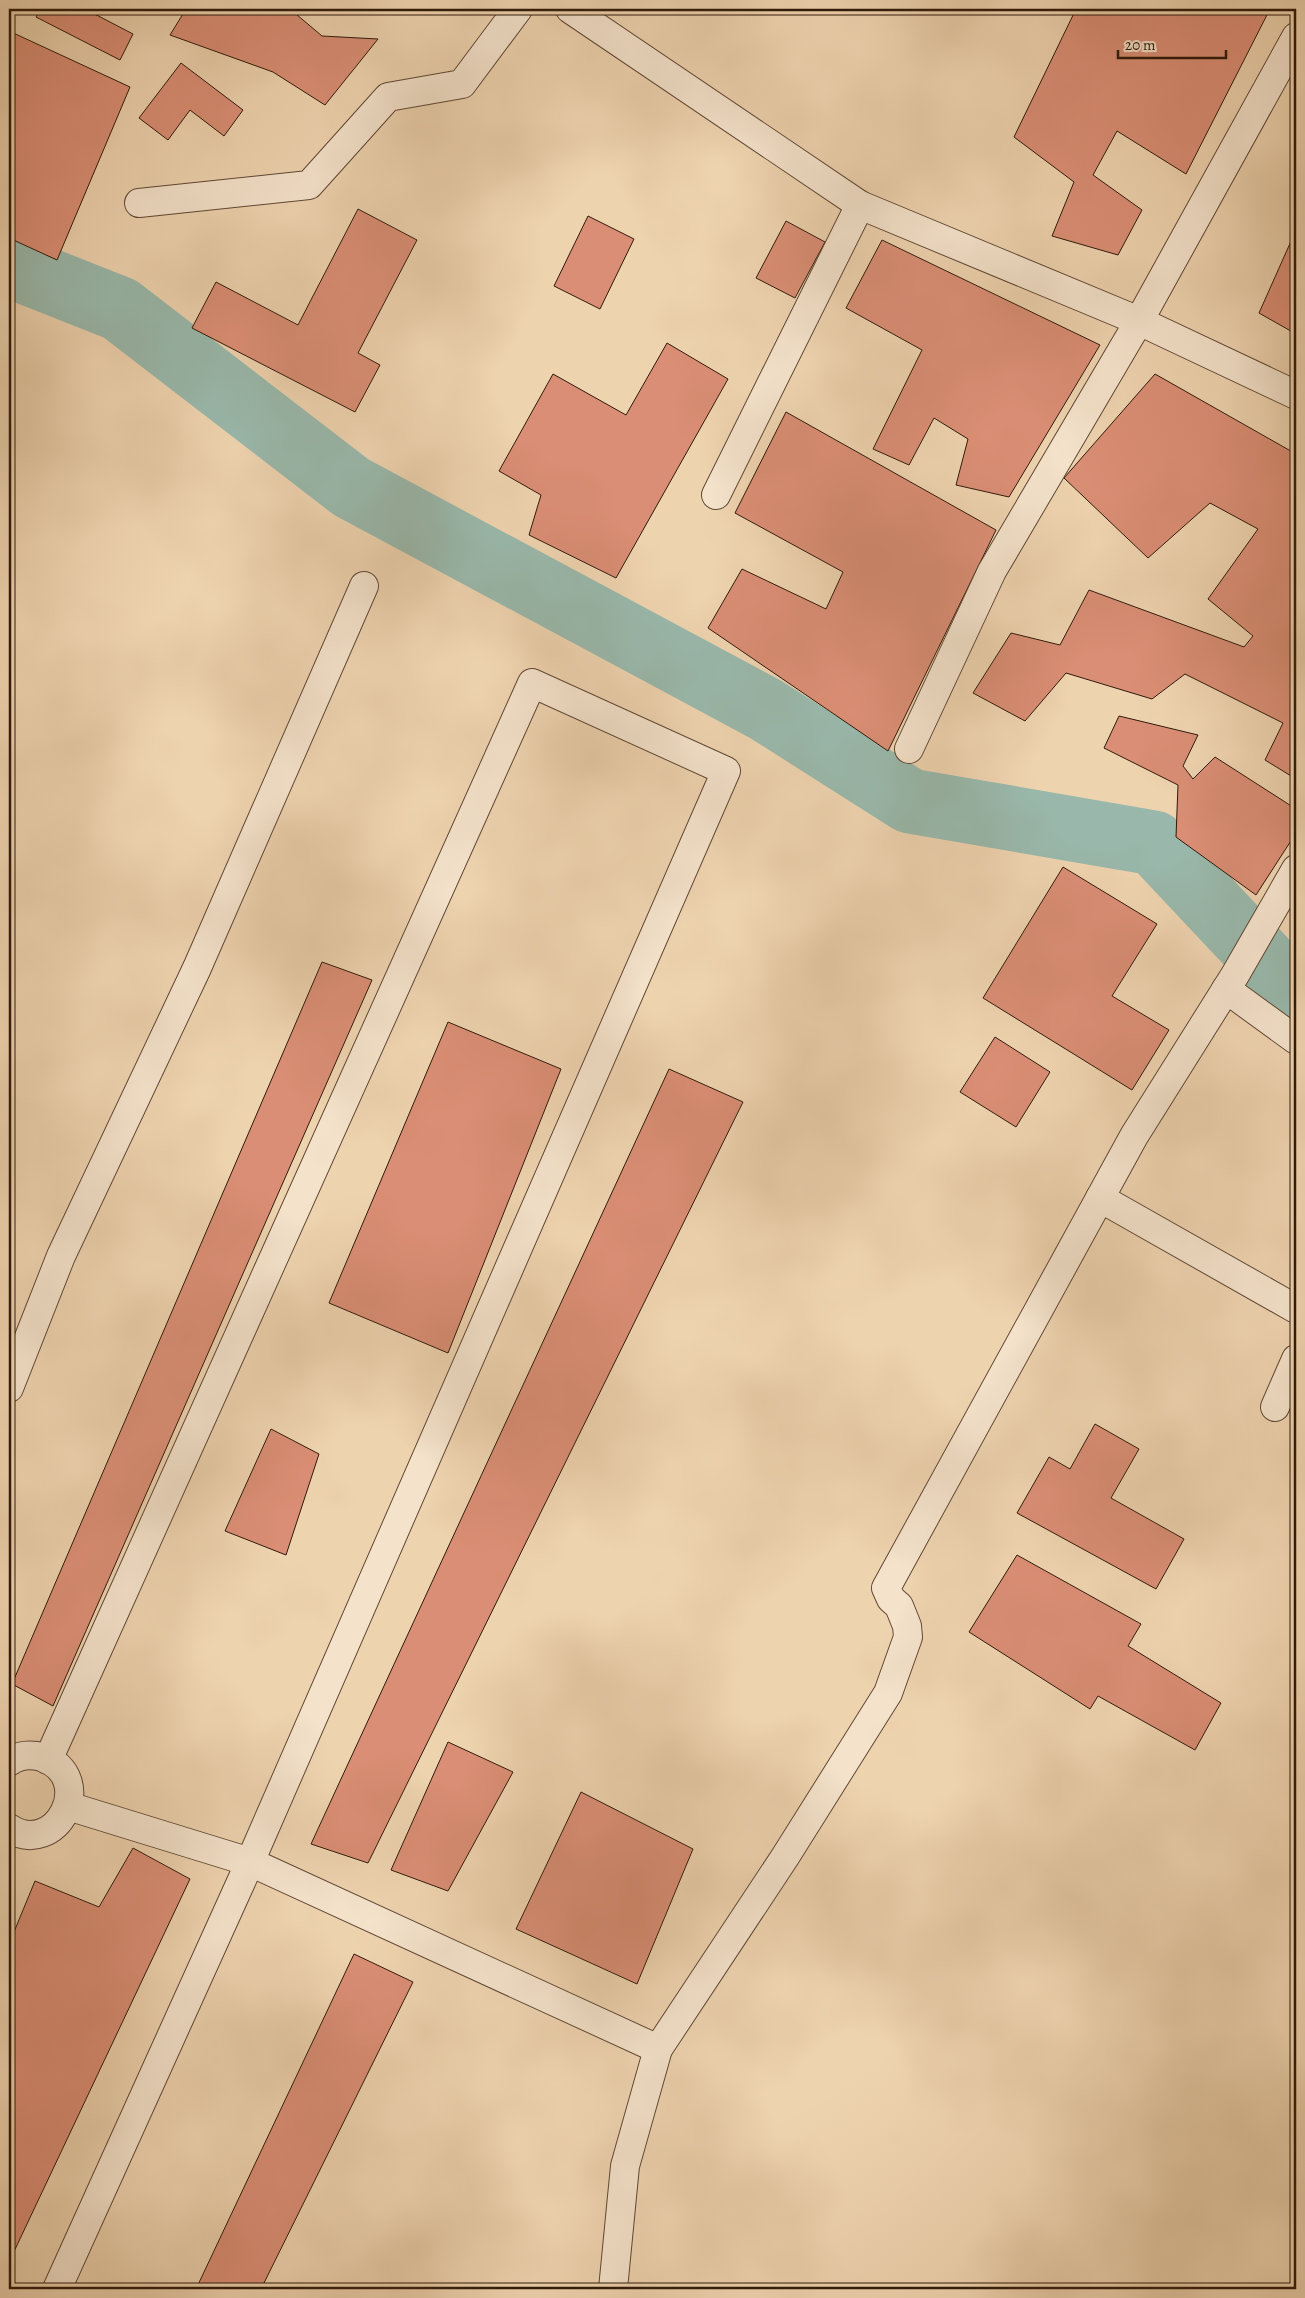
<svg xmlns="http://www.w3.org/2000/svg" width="1305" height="2298" font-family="Alegreya,serif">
	<rect width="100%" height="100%" fill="#eed3af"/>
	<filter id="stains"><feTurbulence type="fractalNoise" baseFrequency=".004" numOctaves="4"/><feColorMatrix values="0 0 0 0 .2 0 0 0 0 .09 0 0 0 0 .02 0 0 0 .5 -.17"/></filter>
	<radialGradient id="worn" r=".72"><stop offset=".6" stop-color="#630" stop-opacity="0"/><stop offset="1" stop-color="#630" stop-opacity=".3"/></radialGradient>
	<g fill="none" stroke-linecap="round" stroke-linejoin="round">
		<!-- river -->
		<path stroke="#99b8ab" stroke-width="65" d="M9 265 120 309 351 487 765 709 910 801 1154 843 1296 994"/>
	</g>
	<!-- building -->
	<g fill="#da8e75" stroke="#301a0b">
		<path d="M40 9H85L133 34 120 60 36 17Z"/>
		<path d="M186 9H290L322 36 378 39 325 105 273 72 170 35Z"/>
		<path d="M1076 9H1270L1186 174 1117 131 1093 175 1142 210 1118 255 1052 236 1074 182 1014 137Z"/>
		<path d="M9 31 130 87 57 260 9 238Z"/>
		<path d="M181 63 243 110 224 136 190 110 168 140 139 118Z"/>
		<path d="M358 209 417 240 358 353 380 365 355 412 192 328 216 282 298 325Z"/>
		<path d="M588 216 634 239 600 309 554 286Z"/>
		<path d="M786 221 825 242 795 298 756 278Z"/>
		<path d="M1296 230V334L1259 313Z"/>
		<path d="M882 240 1100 345 1009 497 956 485 968 439 934 418 909 465 873 449 922 350 846 308Z"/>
		<path d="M667 343 728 379 616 578 529 535 541 495 499 471 553 374 626 415Z"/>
		<path d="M1155 374 1296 454V779L1265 760 1283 723 1185 674 1152 699 1066 673 1025 721 973 693 1011 633 1060 645 1089 590 1244 647 1253 636 1208 599 1258 529 1210 503 1148 558 1064 478Z"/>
		<path d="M786 412 996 530 888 751 708 628 742 569 826 609 843 572 735 513Z"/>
		<path d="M1119 716 1198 735 1183 766 1193 779 1215 757 1296 809V833L1256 895 1176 837 1178 785 1104 748Z"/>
		<path d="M1063 867 1157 924 1112 996 1169 1030 1132 1090 983 998Z"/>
		<path d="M322 962 372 980 53 1706 12 1684Z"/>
		<path d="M448 1022 561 1069 448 1353 329 1303Z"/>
		<path d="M995 1037 1050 1072 1016 1127 960 1092Z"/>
		<path d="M669 1069 743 1102 368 1863 311 1844Z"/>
		<path d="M1095 1424 1139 1449 1111 1498 1184 1539 1156 1589 1017 1513 1049 1457 1070 1469Z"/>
		<path d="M271 1429 319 1454 286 1555 225 1531Z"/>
		<path d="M1017 1555 1141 1624 1128 1646 1221 1703 1195 1750 1098 1696 1090 1709 969 1632Z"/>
		<path d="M448 1742 513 1772 448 1891 391 1870Z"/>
		<path d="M581 1792 693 1849 637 1984 516 1929Z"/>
		<path d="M133 1848 190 1879 10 2260 9 1944 35 1881 99 1907Z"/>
		<path d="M354 1954 413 1982 261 2289H196Z"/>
	</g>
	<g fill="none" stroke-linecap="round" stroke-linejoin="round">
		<defs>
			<g id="minor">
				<path d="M570 9 860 205 1139 321 1296 395"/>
				<path d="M139 203 309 185 388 97 462 84 518 9"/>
				<path d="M716 495 860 205"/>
				<path d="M909 749 992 571 1139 321 1296 37"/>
				<path d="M1226 989 1296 1040"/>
				<path d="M1100 1198 1296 1309"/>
				<path d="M9 1388 61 1256 197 968 364 586"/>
				<path d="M1275 1407 1296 1359"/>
				<path d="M48 1760 532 683 726 771 250 1862 57 2289"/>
				<path d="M9 1762C18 1755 31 1754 42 1757 99 1778 56 1859 9 1828"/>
				<path d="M68 1806 250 1862 658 2049"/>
				<path d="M613 2289 625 2166 658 2049 785 1857 888 1693 908 1637 907 1626 899 1606 891 1599 886 1588 1134 1136 1235 975 1296 869"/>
			</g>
		</defs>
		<!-- minor casing -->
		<use href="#minor" stroke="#604834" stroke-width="30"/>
		<!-- minor -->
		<use href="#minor" stroke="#f4e2cb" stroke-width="28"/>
	</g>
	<!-- margin -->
	<rect width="1305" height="2298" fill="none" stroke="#eed3af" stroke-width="30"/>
	<rect x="10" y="10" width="1285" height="2278" fill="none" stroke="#301a0b" stroke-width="2.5"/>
	<rect x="15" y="15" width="1275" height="2268" fill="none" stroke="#301a0b"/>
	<!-- scale -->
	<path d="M1118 50v8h108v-8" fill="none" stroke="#301a0b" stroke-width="2.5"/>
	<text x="1125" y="50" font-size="15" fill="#301a0b" stroke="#f4e2cb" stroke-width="4" paint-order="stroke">20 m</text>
	<rect width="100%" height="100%" filter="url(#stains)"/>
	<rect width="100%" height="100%" fill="url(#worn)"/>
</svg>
